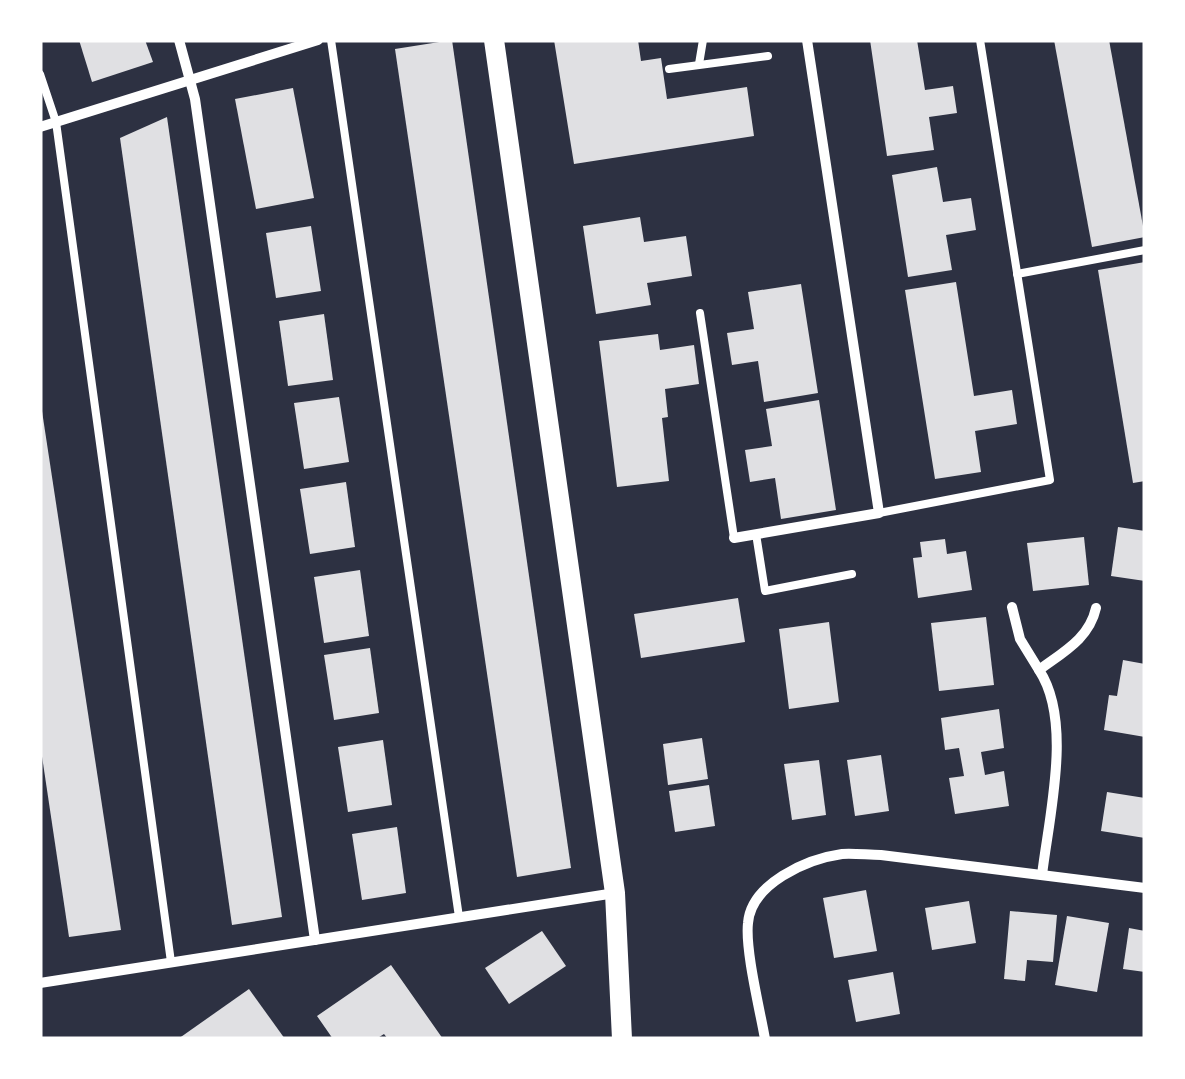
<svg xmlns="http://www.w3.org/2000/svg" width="1185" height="1079" font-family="'PT Serif',serif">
	<rect width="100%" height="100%" fill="#2d3142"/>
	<!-- building -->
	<g fill="#e0e0e3">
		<path d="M79 40H145L153 62 92 82Z"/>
		<path d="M452 40 571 868 517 877 395 49Z"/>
		<path d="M554 40H638L641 61 661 58 667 99 747 87 754 136 574 164Z"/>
		<path d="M870 40H917L925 90 953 86 957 113 929 117 934 150 887 156Z"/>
		<path d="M1054 40H1109L1145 237 1092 247Z"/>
		<path d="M293 88 314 198 256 209 235 99Z"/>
		<path d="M167 117 282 917 232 925 120 138Z"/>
		<path d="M937 167 943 202 971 198 976 230 946 235 952 270 908 277 892 175Z"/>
		<path d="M640 217 644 242 686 236 692 276 647 283 651 305 596 314 583 226Z"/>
		<path d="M311 226 321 291 276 298 266 233Z"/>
		<path d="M1145 262V481L1133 483 1098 270Z"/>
		<path d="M956 282 974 396 1012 390 1017 424 975 431 981 472 935 479 905 290Z"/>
		<path d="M801 284 818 393 764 402 758 361 732 365 727 333 754 329 748 292Z"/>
		<path d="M324 314 333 380 288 386 279 321Z"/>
		<path d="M658 334 660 350 694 345 699 384 665 389 668 417 662 418 669 481 617 487 599 341Z"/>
		<path d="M339 397 349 462 304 469 294 403Z"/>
		<path d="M40 398 121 930 69 937 40 743Z"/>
		<path d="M819 400 836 510 781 519 775 478 750 482 745 450 772 446 766 409Z"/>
		<path d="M346 482 355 547 310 554 300 489Z"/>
		<path d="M1118 527 1145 531V581L1111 576Z"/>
		<path d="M1084 537 1089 585 1033 591 1027 543Z"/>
		<path d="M945 539 947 554 966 551 972 590 918 598 913 558 922 557 920 542Z"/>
		<path d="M360 570 369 636 324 643 314 577Z"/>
		<path d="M738 598 745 642 641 658 634 614Z"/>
		<path d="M986 617 994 685 939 691 931 623Z"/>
		<path d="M829 622 839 702 789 709 779 629Z"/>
		<path d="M370 648 379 713 334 720 324 655Z"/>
		<path d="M1123 660 1145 664V737L1104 730 1109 695 1117 696Z"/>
		<path d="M999 709 1004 748 981 752 985 775 1004 771 1009 806 955 814 949 778 964 776 959 748 945 750 941 718Z"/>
		<path d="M702 738 708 779 668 785 663 744Z"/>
		<path d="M383 740 392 805 348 812 338 747Z"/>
		<path d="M881 755 889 811 855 816 847 760Z"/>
		<path d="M819 760 826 815 792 820 784 764Z"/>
		<path d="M709 785 715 826 675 832 669 791Z"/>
		<path d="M1107 792 1145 798V838L1101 831Z"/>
		<path d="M397 827 406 893 362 900 352 834Z"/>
		<path d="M866 890 877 951 834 958 823 898Z"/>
		<path d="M969 901 976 943 932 950 925 908Z"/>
		<path d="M1010 911 1057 915 1053 962 1027 960 1025 981 1004 979Z"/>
		<path d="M1067 916 1109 923 1097 992 1055 985Z"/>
		<path d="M1129 928 1145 931V972L1123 969Z"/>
		<path d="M542 931 566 966 509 1004 485 968Z"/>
		<path d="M391 965 443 1039H388L384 1034 376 1039H333L317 1016Z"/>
		<path d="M893 972 900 1014 856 1022 848 980Z"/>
		<path d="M249 989 285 1039H178Z"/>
	</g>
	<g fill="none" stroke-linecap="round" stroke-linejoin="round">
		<!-- service -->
		<g stroke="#fff" stroke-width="8">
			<path d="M331 40 459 917"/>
			<path d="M699 64 703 40"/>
			<path d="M669 69 768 56"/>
			<path d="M40 74 56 122 171 962"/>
			<path d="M1017 274 1145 250"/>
			<path d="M700 313 734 538"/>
			<path d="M879 513 1050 480 980 40"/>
			<path d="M756 534 765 591 852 574"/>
		</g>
		<!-- minor -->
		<g stroke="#fff" stroke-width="10">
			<path d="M179 40 195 99 315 940"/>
			<path d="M40 127 318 40"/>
			<path d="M734 538 879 513 807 40"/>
			<path d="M1012 607 1020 639 1039 670C1063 652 1089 639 1096 608"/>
			<path d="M1039 670C1073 721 1049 816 1042 875"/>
			<path d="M40 983 615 893"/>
			<path d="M765 1039C760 1010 745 950 748 923 751 884 806 859 842 854 854 853 868 855 881 855L1145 888"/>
		</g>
		<!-- secondary -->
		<path stroke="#fff" stroke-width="20" d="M494 40 615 893 622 1039"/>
	</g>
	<!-- border -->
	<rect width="1185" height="1079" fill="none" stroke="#ffffff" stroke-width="85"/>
</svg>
